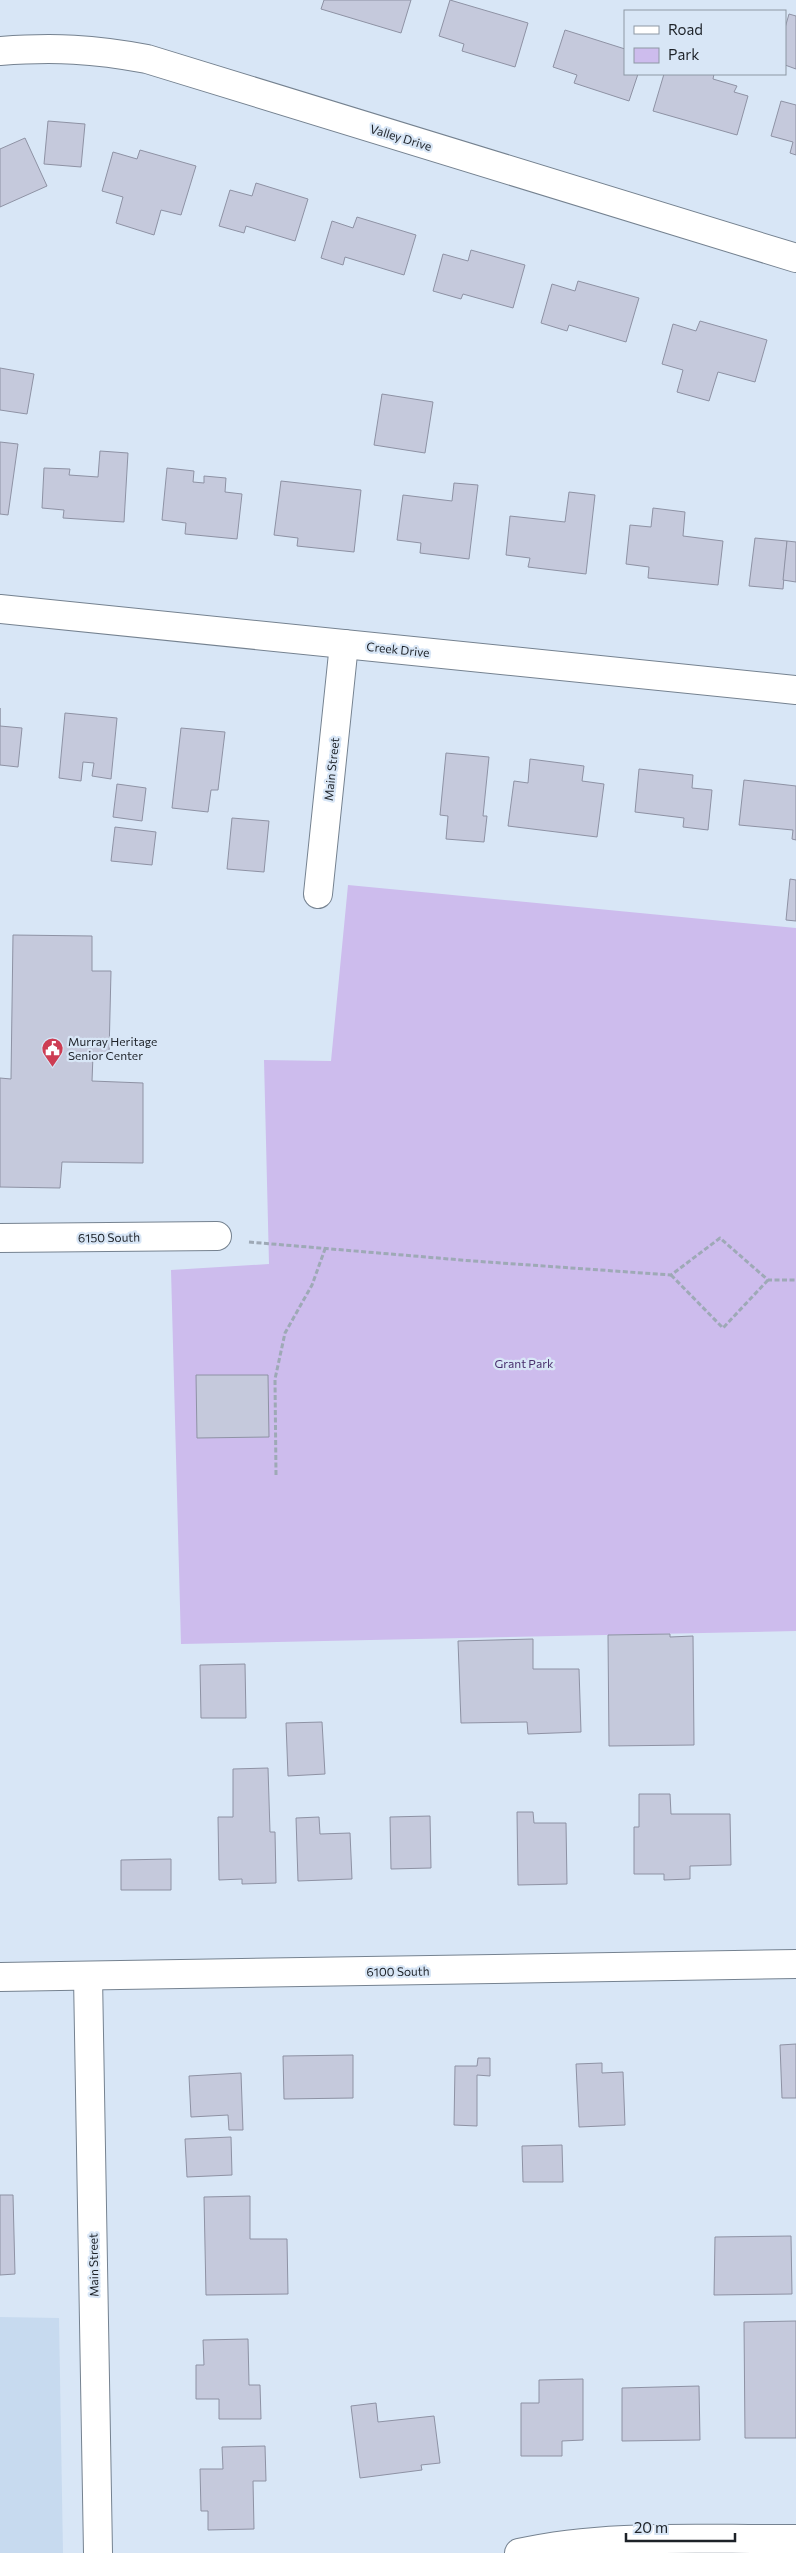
<svg xmlns="http://www.w3.org/2000/svg" width="796" height="2553" font-family="Commissioner,sans-serif">
	<rect width="100%" height="100%" fill="#d8e6f6"/>
	<!-- built -->
	<path fill="#c7daef" d="M0 2317 59 2318 63 2553H0Z"/>
	<!-- green -->
	<path fill="#cdbced" d="M348 885 796 928V1631L181 1644 171 1270 269 1264 264 1060 331 1061Z"/>
	<!-- building -->
	<g fill="#c5c9dc" stroke="#8e92a4">
		<path d="M324 0H411L401 33 321 9Z"/>
		<path d="M450 0 528 23 515 67 462 51 464 44 439 36Z"/>
		<path d="M789 14 796 16V69L785 65V28Z"/>
		<path d="M565 30 625 49V74H638L629 101 574 83 577 75 553 67Z"/>
		<path d="M664 74H714L713 79 737 86 734 92 748 96 737 135 653 111Z"/>
		<path d="M781 101 796 105V155L790 153 793 142 771 136Z"/>
		<path d="M48 121 85 124 81 167 44 164Z"/>
		<path d="M25 138 47 186 0 207V149Z"/>
		<path d="M140 150 196 166 181 215 161 210 154 235 116 223 123 197 102 191 113 152 137 159Z"/>
		<path d="M256 183 308 199 295 241 246 226 244 233 219 226 230 190 252 196Z"/>
		<path d="M357 217 416 235 404 275 345 257 343 265 321 258 332 221 353 228Z"/>
		<path d="M471 250 525 265 513 308 463 294 461 299 433 291 443 254 468 261Z"/>
		<path d="M578 281 639 298 626 342 569 325 567 331 541 323 552 284 575 291Z"/>
		<path d="M700 321 767 340 755 382 718 372 709 401 677 392 683 370 662 364 673 324 696 331Z"/>
		<path d="M0 368 34 374 27 414 0 410Z"/>
		<path d="M382 394 433 402 425 453 374 445Z"/>
		<path d="M0 442 18 444 8 515 0 514Z"/>
		<path d="M100 451 128 453 124 522 63 518 64 510 42 508 44 468 70 469 69 475 98 477Z"/>
		<path d="M167 468 194 471 193 482 204 483V476L226 478 225 492 242 494 237 539 185 534 186 523 162 520Z"/>
		<path d="M281 481 361 490 354 552 297 546 298 538 274 535Z"/>
		<path d="M454 483 478 485 469 559 420 553 421 543 397 540 403 495 452 501Z"/>
		<path d="M569 492 595 495 586 574 528 567 530 558 506 555 510 516 565 522Z"/>
		<path d="M653 508 685 512 683 536 723 541 718 585 648 578 649 567 626 564 630 525 651 527Z"/>
		<path d="M755 538 787 541 783 589 749 586Z"/>
		<path d="M787 541 796 542V582L783 580Z"/>
		<path d="M0 708V726L22 728 18 767 0 765Z"/>
		<path d="M65 713 117 718 111 779 92 776 94 763 83 762 81 781 59 778Z"/>
		<path d="M181 728 225 732 218 790H211L208 812 172 808Z"/>
		<path d="M446 753 489 757 483 816H487L484 842 446 839 448 816 440 815Z"/>
		<path d="M530 759 584 766 582 781 604 784 597 837 508 826 514 781 528 783Z"/>
		<path d="M639 769 693 775 692 788 712 790 708 830 683 827 684 818 635 812Z"/>
		<path d="M744 780 796 786V840L792 839 793 830 739 825Z"/>
		<path d="M117 784 146 788 142 821 113 817Z"/>
		<path d="M232 818 269 821 264 872 227 869Z"/>
		<path d="M115 827 156 832 152 865 111 861Z"/>
		<path d="M790 879 796 880V921L786 920Z"/>
		<path d="M13 935 92 936V971H111L109 1055H93L92 1081 143 1083V1163L62 1162 60 1188 0 1187V1078L11 1079Z"/>
		<path d="M196 1375H268L269 1437 197 1438Z"/>
		<path d="M670 1634V1637L693 1636 694 1745 609 1746 608 1635Z"/>
		<path d="M533 1639V1669H579L581 1732 528 1734 527 1722 461 1723 458 1641Z"/>
		<path d="M245 1664 246 1718H201L200 1665Z"/>
		<path d="M322 1722 325 1774 288 1776 286 1723Z"/>
		<path d="M268 1768 270 1832H275L276 1883 242 1884V1879L219 1880 218 1817H233V1769Z"/>
		<path d="M639 1794H670L671 1814H730L731 1865 690 1866V1879L664 1880V1874H634V1827H639Z"/>
		<path d="M517 1812H533L534 1823H566L567 1884 518 1885Z"/>
		<path d="M430 1816 431 1868 391 1869 390 1817Z"/>
		<path d="M319 1817 320 1834 350 1833 352 1879 298 1881 296 1818Z"/>
		<path d="M171 1859V1890H121V1860Z"/>
		<path d="M796 2044V2098H782L780 2045Z"/>
		<path d="M353 2055V2098L284 2099 283 2056Z"/>
		<path d="M478 2058H490V2076L477 2075V2126L454 2125 455 2066H477Z"/>
		<path d="M602 2063V2073L623 2072 625 2125 579 2127 576 2064Z"/>
		<path d="M241 2073 243 2130H229L228 2115 191 2117 189 2076Z"/>
		<path d="M231 2137 232 2175 187 2177 185 2139Z"/>
		<path d="M562 2145 563 2182H523L522 2146Z"/>
		<path d="M0 2195H13L15 2274 0 2275Z"/>
		<path d="M250 2196V2239H287L288 2294 206 2295 204 2197Z"/>
		<path d="M791 2236 792 2294 714 2295 715 2237Z"/>
		<path d="M796 2321V2438H745L744 2322Z"/>
		<path d="M248 2339 249 2385H260L261 2419H219V2399H196V2365H204L203 2340Z"/>
		<path d="M583 2379V2440L562 2441V2456H521V2403H539V2380Z"/>
		<path d="M699 2386 700 2440 622 2441V2388Z"/>
		<path d="M376 2403 378 2422 434 2416 440 2463 421 2465 422 2470 360 2478 351 2406Z"/>
		<path d="M265 2446 266 2481H253L254 2529 208 2530V2511H201L200 2469H223L222 2447Z"/>
	</g>
	<g fill="none" stroke-linecap="round" stroke-linejoin="round">
		<defs>
			<g id="minor">
				<path d="M0 51C55 47 93 49 147 59L796 258"/>
				<path d="M0 609 796 690"/>
				<path d="M318 894 344 644"/>
				<path d="M0 1238 217 1236"/>
				<path d="M88 1976 98 2553"/>
				<path d="M0 1977 796 1964"/>
				<path d="M519 2553C608 2533 704 2540 796 2539"/>
			</g>
		</defs>
		<!-- minor casing -->
		<use href="#minor" stroke="#758290" stroke-width="30"/>
		<!-- path -->
		<g stroke="#9ea9b6" stroke-width="3" stroke-dasharray="5 2.5" stroke-linecap="butt">
			<path d="M249 1242 473 1261 671 1275 720 1238 768 1280H796"/>
			<path d="M671 1275 723 1328 768 1280"/>
			<path d="M276 1475 275 1379 285 1333 312 1285 325 1249"/>
		</g>
		<!-- minor -->
		<use href="#minor" stroke="#fff" stroke-width="28"/>
	</g>
	<!-- icons -->
	<defs>
		<symbol id="civic-pin" viewBox="-11 -11 22 30"><path d="M0 17L-7.5 6A9.5 9.5 0 1 1 7.5 6Z" fill="#cd3d53" stroke="#d8e6f6"/><path d="M-.6-6.5H3V-4.5H.6V-3L4-1V1h2V6H-6V1h2V-1L-.6-3ZM-1.2 2.5V6h2.4V2.5Z" fill="#fff"/></symbol>
	</defs>
	<g fill-rule="evenodd">
		<use href="#civic-pin" x="40" y="1036" width="25" height="34"/>
	</g>
	<g text-anchor="middle" dominant-baseline="central" stroke-width="4.5" stroke-linejoin="round" paint-order="stroke">
		<!-- street labels -->
		<g font-size="12" fill="#1d2228" stroke="#d8e6f6">
			<text transform="translate(401 137) rotate(17)">Valley Drive</text>
			<text transform="translate(398 649) rotate(6)">Creek Drive</text>
			<text transform="translate(331 769) rotate(-84)">Main Street</text>
			<text transform="translate(109 1237) rotate(-1)">6150 South</text>
			<text transform="translate(398 1971) rotate(-1)">6100 South</text>
			<text transform="translate(93 2265) rotate(-91)">Main Street</text>
		</g>
		<!-- poi labels -->
		<g font-size="12" fill="#1d2228" stroke="#d8e6f6" text-anchor="start">
			<text x="68" y="1041">Murray Heritage<tspan x="68" dy="14">Senior Center</tspan></text>
		</g>
		<!-- park labels -->
		<g font-size="12" fill="#492f6d" stroke="#d8e6f6">
			<text x="524" y="1363">Grant Park</text>
		</g>
	</g>
	<!-- legend -->
	<rect x="624" y="10" width="162" height="65" fill="#d8e6f6" stroke="#8d98a4"/>
	<rect x="634" y="26" width="25" height="8" fill="#ffffff" stroke="#8d98a4"/>
	<text x="668" y="35" font-size="15" fill="#1d2228">Road</text>
	<rect x="634" y="48" width="25" height="15" fill="#cdbced" stroke="#8d98a4"/>
	<text x="668" y="60" font-size="15" fill="#1d2228">Park</text>
	<!-- scale -->
	<path d="M626 2533v8h109v-8" fill="none" stroke="#1d2228" stroke-width="2.5"/>
	<text x="634" y="2533" font-size="15" fill="#1d2228" stroke="#d8e6f6" stroke-width="4" paint-order="stroke">20 m</text>
</svg>
